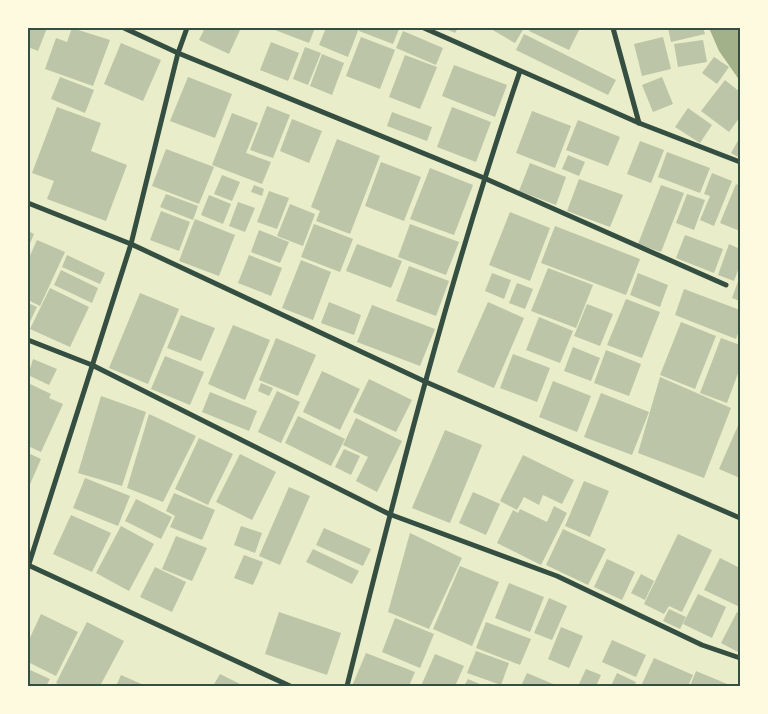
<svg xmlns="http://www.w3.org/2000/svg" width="768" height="714" font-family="'Roboto Condensed',sans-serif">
	<rect width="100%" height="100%" fill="#e9edc9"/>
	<!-- water -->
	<path fill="#a3b18a" d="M709 28H740V81L719 51Z"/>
	<!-- building -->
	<g fill="#bcc5a7">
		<path d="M28 28H47L38 51 28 47Z"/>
		<path d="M72 28 110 40 93 86 45 69 56 38 67 42Z"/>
		<path d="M205 28H234L240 30 229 54 199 40Z"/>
		<path d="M276 28H315L309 43 275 30Z"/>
		<path d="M326 28H359L348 57 319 45Z"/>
		<path d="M361 28H396L399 29 393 44 359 31Z"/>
		<path d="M444 28H458L455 33Z"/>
		<path d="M489 28H524L515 43Z"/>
		<path d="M531 28H580L569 50 529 31Z"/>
		<path d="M668 28H703L705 34 671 42Z"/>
		<path d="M403 31 443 48 436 65 396 48Z"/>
		<path d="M524 34 616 80 608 95 516 50Z"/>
		<path d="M361 37 395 50 380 89 346 76Z"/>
		<path d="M663 37 671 69 642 76 634 44Z"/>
		<path d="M703 40 707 62 678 67 674 44Z"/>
		<path d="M271 42 299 53 288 81 260 70Z"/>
		<path d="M121 43 161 60 143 101 104 84Z"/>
		<path d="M305 47 321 53 308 85 293 79Z"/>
		<path d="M322 54 344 63 332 95 310 86Z"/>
		<path d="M405 55 437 67 420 109 389 97Z"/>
		<path d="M714 57 729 67 717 84 702 73Z"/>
		<path d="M454 65 507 85 495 117 442 96Z"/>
		<path d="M60 77 94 90 85 113 51 99Z"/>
		<path d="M188 77 232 94 215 138 170 121Z"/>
		<path d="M662 77 673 104 653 112 642 85Z"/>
		<path d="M725 80 740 92V117L729 132 701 111Z"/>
		<path d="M267 106 290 115 273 158 250 150Z"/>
		<path d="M57 107 101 123 91 151 127 165 106 221 47 199 54 181 32 173Z"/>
		<path d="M452 107 491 122 476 162 437 147Z"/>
		<path d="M688 108 712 125 700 143 675 127Z"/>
		<path d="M532 111 571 126 555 168 516 153Z"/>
		<path d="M392 112 432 127 427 141 387 126Z"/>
		<path d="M232 113 258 123 246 153 271 162 262 184 212 165Z"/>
		<path d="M292 119 322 131 309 163 280 151Z"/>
		<path d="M578 120 620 137 608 166 566 150Z"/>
		<path d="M740 137V158L731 153Z"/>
		<path d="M337 139 380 156 350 234 316 221 320 211 311 207Z"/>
		<path d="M640 141 664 150 651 183 627 174Z"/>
		<path d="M166 149 214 167 199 204 152 186Z"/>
		<path d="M667 152 710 168 700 193 658 177Z"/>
		<path d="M568 155 585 162 579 176 562 169Z"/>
		<path d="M381 162 421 177 404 221 365 206Z"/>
		<path d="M530 163 566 177 556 205 519 191Z"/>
		<path d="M430 168 473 185 454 235 410 219Z"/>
		<path d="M712 173 732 181 714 226 700 220 710 196 704 194Z"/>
		<path d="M222 175 240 182 232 201 214 194Z"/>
		<path d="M579 179 623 195 610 227 567 211Z"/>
		<path d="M736 184 740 186V231L720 223Z"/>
		<path d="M254 185 264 189 262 196 251 192Z"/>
		<path d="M661 185 684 193 661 252 638 244Z"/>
		<path d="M269 191 289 198 277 229 257 222Z"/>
		<path d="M166 194 198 206 193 220 160 207Z"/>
		<path d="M687 194 705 200 694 230 676 223Z"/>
		<path d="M209 195 231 204 223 224 201 215Z"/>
		<path d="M238 202 255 208 245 232 229 226Z"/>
		<path d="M290 204 315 214 303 246 277 236Z"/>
		<path d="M161 211 190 222 179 251 150 240Z"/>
		<path d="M510 212 550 228 530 281 489 265Z"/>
		<path d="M195 219 235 235 219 276 179 261Z"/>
		<path d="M314 224 353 239 340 272 301 257Z"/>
		<path d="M410 224 459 242 446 275 398 257Z"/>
		<path d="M555 226 640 259 626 295 541 263Z"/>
		<path d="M259 230 289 242 280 263 251 252Z"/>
		<path d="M28 231 34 234 28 248Z"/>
		<path d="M685 235 723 249 714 273 676 258Z"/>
		<path d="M37 240 65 252 40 306 28 300V260Z"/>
		<path d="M357 244 402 261 391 288 346 271Z"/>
		<path d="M729 244 740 249V265L734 281 718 275Z"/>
		<path d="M67 255 105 273 100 284 62 267Z"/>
		<path d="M249 255 282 268 271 296 238 283Z"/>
		<path d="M301 260 331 272 313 320 282 308Z"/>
		<path d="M409 266 449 281 436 316 396 301Z"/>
		<path d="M548 268 593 285 576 328 531 311Z"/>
		<path d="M61 270 98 288 92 303 54 285Z"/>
		<path d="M492 273 511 280 504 299 485 291Z"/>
		<path d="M638 273 668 285 660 307 630 295Z"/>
		<path d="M740 276V301L732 298Z"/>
		<path d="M517 283 533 289 525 309 509 303Z"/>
		<path d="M50 288 89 307 70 347 30 329Z"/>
		<path d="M684 289 740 310V328L736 339 675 315Z"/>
		<path d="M140 293 179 309 148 384 109 368Z"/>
		<path d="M626 299 660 312 642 358 607 345Z"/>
		<path d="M329 302 361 315 354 335 321 323Z"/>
		<path d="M488 302 524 318 494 388 457 372Z"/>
		<path d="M28 303 37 307 29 324 28 323Z"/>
		<path d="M587 304 613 314 600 346 574 336Z"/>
		<path d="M372 305 435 329 420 366 357 342Z"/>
		<path d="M181 315 215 328 201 361 167 348Z"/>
		<path d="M539 317 573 331 560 363 526 350Z"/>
		<path d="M681 322 716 336 695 389 660 375Z"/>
		<path d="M233 325 270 340 245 400 208 384Z"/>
		<path d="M276 338 316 355 298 396 259 380Z"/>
		<path d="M721 338 740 345V368L727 403 700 393Z"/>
		<path d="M573 347 600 358 591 381 564 371Z"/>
		<path d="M606 350 641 364 629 396 594 383Z"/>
		<path d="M513 354 550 368 537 402 500 388Z"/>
		<path d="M165 356 204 372 190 405 151 389Z"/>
		<path d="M33 359 57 369 49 385 28 375Z"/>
		<path d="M322 371 360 389 340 430 303 412Z"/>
		<path d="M660 377 731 408 704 478 638 453Z"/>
		<path d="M369 379 412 400 396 432 353 412Z"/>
		<path d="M553 381 591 396 577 432 539 417Z"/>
		<path d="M28 383 51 394 49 398 63 404 41 452 28 446Z"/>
		<path d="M261 383 273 388 269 396 258 391Z"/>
		<path d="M277 391 300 402 281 443 258 432Z"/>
		<path d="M210 392 257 411 249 431 202 412Z"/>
		<path d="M601 393 649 412 632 455 584 437Z"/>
		<path d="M101 396 146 412 122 486 78 473Z"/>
		<path d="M149 414 196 436 163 502 127 488Z"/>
		<path d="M298 416 345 439 331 466 285 443Z"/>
		<path d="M356 418 402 441 377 492 356 481 368 457 343 445Z"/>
		<path d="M740 421V478L719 469Z"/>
		<path d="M445 430 482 445 450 523 412 508Z"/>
		<path d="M199 438 233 454 208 505 175 489Z"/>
		<path d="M344 449 360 456 351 475 335 467Z"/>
		<path d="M28 453 41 459 28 489Z"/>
		<path d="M240 454 276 472 252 520 216 502Z"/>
		<path d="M523 455 574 480 562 504 543 495 539 505 524 497 517 510 500 501Z"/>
		<path d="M85 478 130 496 118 526 73 508Z"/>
		<path d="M584 481 609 491 590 537 565 526Z"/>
		<path d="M289 487 310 496 280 565 259 556Z"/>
		<path d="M473 492 500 504 486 535 459 523Z"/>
		<path d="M174 493 215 510 202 540 170 527 175 516 166 511Z"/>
		<path d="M136 499 172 517 161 539 125 521Z"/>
		<path d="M554 506 567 513 541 565 497 543 513 510 518 513 520 509 547 522Z"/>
		<path d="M71 515 111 533 92 572 53 554Z"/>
		<path d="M121 526 154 544 129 591 96 573Z"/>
		<path d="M241 526 262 533 255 553 234 545Z"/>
		<path d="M324 528 371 549 363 566 316 545Z"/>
		<path d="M563 529 606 549 588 585 546 565Z"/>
		<path d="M410 533 462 558 429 629 388 612Z"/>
		<path d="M678 534 712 550 682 612 669 606 664 614 644 604Z"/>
		<path d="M176 536 207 548 192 581 162 569Z"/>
		<path d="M313 549 359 571 352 584 306 562Z"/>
		<path d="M244 555 263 562 253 585 234 578Z"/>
		<path d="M720 558 740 568V607L704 590Z"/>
		<path d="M607 559 635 572 622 600 594 587Z"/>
		<path d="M460 566 499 582 472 646 433 629Z"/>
		<path d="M155 567 186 582 172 612 140 597Z"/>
		<path d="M641 574 654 581 645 600 631 593Z"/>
		<path d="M509 583 544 597 530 632 495 618Z"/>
		<path d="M698 594 726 607 712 638 683 624Z"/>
		<path d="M549 598 567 606 552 640 534 633Z"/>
		<path d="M669 609 686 617 680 629 663 621Z"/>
		<path d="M279 612 341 633 327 675 265 654Z"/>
		<path d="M737 612 740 614V653L721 643Z"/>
		<path d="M41 614 78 632 56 676 28 662V642Z"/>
		<path d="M395 618 434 634 420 668 382 652Z"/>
		<path d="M87 622 124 641 100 686H63L56 683Z"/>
		<path d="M486 622 531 639 520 665 476 648Z"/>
		<path d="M561 627 583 636 569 668 548 659Z"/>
		<path d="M612 640 646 655 636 677 602 662Z"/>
		<path d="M476 651 509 663 501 685 467 673Z"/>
		<path d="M366 653 415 672 409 686H352Z"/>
		<path d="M435 654 464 666 455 686H421Z"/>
		<path d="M654 658 693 675 688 686H641Z"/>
		<path d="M28 669 50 679 46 686H28Z"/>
		<path d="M586 669 601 675 596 686H578Z"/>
		<path d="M696 671 732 686H690Z"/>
		<path d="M527 673 558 686H521Z"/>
		<path d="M617 673 636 682 634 686H611Z"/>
		<path d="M220 674 244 686H213Z"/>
		<path d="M121 675 146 686H116Z"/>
		<path d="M468 679 484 686H464Z"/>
	</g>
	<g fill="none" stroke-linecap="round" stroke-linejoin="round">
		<!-- minor -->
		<g stroke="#344e41" stroke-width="5">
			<path d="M124 28 178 53 484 178 726 285"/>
			<path d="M424 28 639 123 740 162"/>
			<path d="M613 28 639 123"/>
			<path d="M28 203 131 244 426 382 740 518"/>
			<path d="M28 340 92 365 389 514 557 576 702 645 740 658"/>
			<path d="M28 565 290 686"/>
			<path d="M28 567 131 244 178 53 187 28"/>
			<path d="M347 686C398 480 451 273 520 71"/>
		</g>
	</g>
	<!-- border -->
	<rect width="768" height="714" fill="none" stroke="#fefae0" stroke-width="58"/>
	<rect x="29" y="29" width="710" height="656" fill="none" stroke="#344e41" stroke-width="2"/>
</svg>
